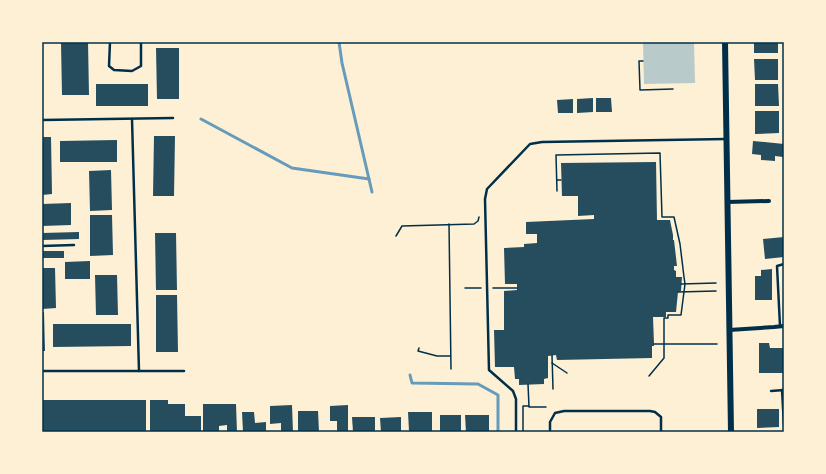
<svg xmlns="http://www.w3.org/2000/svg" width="826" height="474" font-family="'Asap Condensed',sans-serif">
	<rect width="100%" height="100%" fill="#fdf0d5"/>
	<!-- green -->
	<path fill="#b9caca" d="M643 42H694L695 83 644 84Z"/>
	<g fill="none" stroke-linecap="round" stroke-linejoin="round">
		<!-- stream -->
		<g stroke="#669bbc" stroke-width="3">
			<path d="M339 42 342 63 372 192"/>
			<path d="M201 119 292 168 369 179"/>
			<path d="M410 375 412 383 478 384 498 395V432"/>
		</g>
	</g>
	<!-- building -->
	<g fill="#264d5e">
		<path d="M88 42 89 95H62L61 43Z"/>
		<rect x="754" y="42" width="24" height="11"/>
		<path d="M156 48H179V99H157Z"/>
		<path d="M754 59H778V80H755Z"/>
		<rect x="96" y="84" width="52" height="22"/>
		<path d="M755 84H778L779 106H755Z"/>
		<path d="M593 98V112L577 113V99Z"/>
		<path d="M596 98H611L612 112H596Z"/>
		<path d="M573 99V113H558L557 100Z"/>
		<path d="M755 111H779V133L755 134Z"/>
		<path d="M154 136H175L174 196H153Z"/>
		<path d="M42 137H51L52 194 42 195Z"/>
		<path d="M117 140V162H60V141Z"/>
		<path d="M753 141 784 144 783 157 775 156V161L761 160V155L752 154Z"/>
		<path d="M656 162 657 220H670L673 235V240H674L677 266H674V270L676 271V277H682L681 291 678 292 676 312H666V317H653L654 344V346H652V358L557 360 556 355 548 356V378L544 379V384L519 385V379H515L514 367H495L494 330H504V291L517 290V284H505L504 248 524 247V244L537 243V234H526V222L594 219V215L578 216V196H562L561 163Z"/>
		<path d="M111 170 112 210 90 211 89 171Z"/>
		<path d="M71 203V225L42 226V204Z"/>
		<path d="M90 215H112L113 255 90 256Z"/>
		<path d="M79 232V239L42 240V233Z"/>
		<path d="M155 233H176L177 290H156Z"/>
		<path d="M784 237V257L765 259 763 239Z"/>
		<rect x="42" y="251" width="22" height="7"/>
		<path d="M90 261V279H65V262Z"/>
		<path d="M42 268H55L56 308 42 309Z"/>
		<path d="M772 269V300H755V276H761V270Z"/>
		<path d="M95 275H117L118 315H96Z"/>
		<path d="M156 295H177L178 352H156Z"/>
		<path d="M42 312H44L45 351H42Z"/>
		<path d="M53 324H131V346L53 347Z"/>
		<path d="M759 343H769L770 348H784V373H759Z"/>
		<rect x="42" y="400" width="104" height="32"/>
		<path d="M150 400H168V404H185V416H201V432H150Z"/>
		<path d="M203 404H236L237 432H227V425L219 426V432H203Z"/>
		<path d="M292 405 293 432H281V423L270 424V406Z"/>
		<path d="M348 405V432H337V421H330V406Z"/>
		<path d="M757 409H779V427L757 428Z"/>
		<path d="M298 411H318L319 432H298Z"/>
		<path d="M242 412H254L255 423 266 422V432H243Z"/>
		<path d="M408 412H432V431H409Z"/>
		<path d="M440 415H461V431L440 432Z"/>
		<path d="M465 415H489V432H466Z"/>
		<path d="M352 417H375V432H353Z"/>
		<path d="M401 417V432H381L380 418Z"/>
	</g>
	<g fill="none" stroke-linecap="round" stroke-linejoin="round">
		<!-- path -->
		<g stroke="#003049" stroke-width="1.5">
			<path d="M643 61H639L640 90 673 89"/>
			<path d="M557 180H561"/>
			<path d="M557 191 556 155 660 153 662 217H674L680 244 684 277 685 284 681 315H668V318H664V358L649 376"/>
			<path d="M449 224 451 369"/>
			<path d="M396 236 402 226 474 224 478 221 479 217"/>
			<path d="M681 284 716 283"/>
			<path d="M465 288H481"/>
			<path d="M493 288H517"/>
			<path d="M678 292 716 291"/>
			<path d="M654 344H717"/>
			<path d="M419 348 418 351 437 356H450"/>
			<path d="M552 355 553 389"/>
			<path d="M552 363 567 373"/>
			<path d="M528 384 529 407H546"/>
			<path d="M523 432V406H529"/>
		</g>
		<!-- service -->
		<g stroke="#003049" stroke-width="2.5">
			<path d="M110 42 109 66 114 70 132 71 141 66V42"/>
			<path d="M132 119 139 371"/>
			<path d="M42 120 173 118"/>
			<path d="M42 246 74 245"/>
			<path d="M780 326 777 266 784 264"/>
			<path d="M42 371H184"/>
			<path d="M782 390 784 425"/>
			<path d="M771 391 784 390"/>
			<path d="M516 432V399L513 391 489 370 485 199 487 189 530 144 542 142 726 139"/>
			<path d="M550 432V422L555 413 564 411H650L655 412 661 417V432"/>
		</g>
		<!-- minor -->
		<g stroke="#003049" stroke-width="4">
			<path d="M727 202 769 201"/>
			<path d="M729 330 774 327 784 326"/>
		</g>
		<!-- tertiary -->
		<path stroke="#003049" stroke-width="6" d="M725 42 731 432"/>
	</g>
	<!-- border -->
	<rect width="826" height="474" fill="none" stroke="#fdf0d5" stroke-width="86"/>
	<rect x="43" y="43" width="740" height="388" fill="none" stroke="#003049" stroke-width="1.5"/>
</svg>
